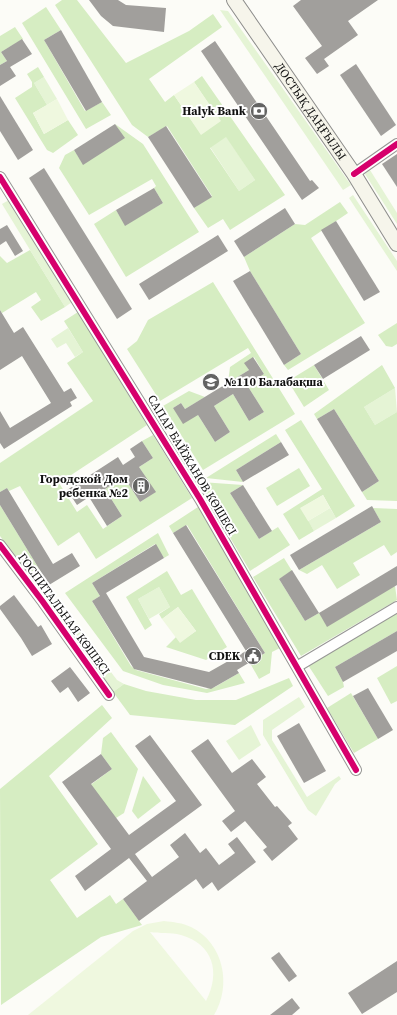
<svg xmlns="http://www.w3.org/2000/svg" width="397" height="1015" font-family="'Source Serif 4',serif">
	<rect width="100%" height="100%" fill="#fcfcf7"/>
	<!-- green -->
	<g fill="#e5f4d5">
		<path d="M220 10 228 11 351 185 343 190Z"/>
		<path d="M44 77 57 99 47 105 34 83Z"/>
		<path d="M226 136 255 180 239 191 210 147Z"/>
		<path d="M370 170 397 213V224L365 174Z"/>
		<path d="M353 195 397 261V271L349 198Z"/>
		<path d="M9 200 72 302 65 307 2 204Z"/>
		<path d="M68 328 83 352 75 357 66 343 57 348 51 339Z"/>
		<path d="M395 388 397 412 375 425 364 407Z"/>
		<path d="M330 508 336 518 314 531 308 521Z"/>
		<path d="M159 587 170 607 149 619 138 599Z"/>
		<path d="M56 600 117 680 124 684 113 692 50 604Z"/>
		<path d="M299 697 305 707 272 730V740L307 797 339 776 341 779 335 784 316 816 308 810 263 735V720Z"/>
		<path d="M251 725 261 745 239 760 226 741Z"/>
	</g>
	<!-- forest -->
	<g fill="#d6edc2" fill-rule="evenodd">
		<path d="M62 0H77L126 63 189 31 213 14 222 27 149 79 165 102 174 95 201 134 220 121 194 82 202 76 285 195 230 230 223 219 208 228 194 208 212 196 167 126 148 137 132 125 55 5ZM226 137 255 180 239 191 210 148Z"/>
		<path d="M46 7 61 30 44 40 85 111 102 102 111 115 86 129 22 23Z"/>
		<path d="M15 27 23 39 1 52 7 61 0 65V36Z"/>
		<path d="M38 67 44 77 34 83 47 105 33 113 44 134 68 120 78 135 53 153 47 150 15 98 32 87V82L27 74Z"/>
		<path d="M115 124 143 144 199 232 126 277 94 224 116 210 125 225 163 203 154 188 156 186 152 179 89 215 59 168 65 155 74 150 83 164 124 138Z"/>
		<path d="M340 202 348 213 311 238 365 323 288 370 284 365 301 354 250 271 244 257 295 224 305 225Z"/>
		<path d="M30 250 65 307 41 321 31 307 41 300 36 292 2 313 0 310V256L7 263Z"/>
		<path d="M213 282 295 414 203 470 163 406 189 391 205 397 185 409 181 403 173 408 198 415 215 442 230 432 214 406 233 394 249 421 264 412 247 385 264 374 254 357 245 363 249 370 228 383 230 367 251 353 248 348 160 401 127 349 137 341 148 320Z"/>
		<path d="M78 312 147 425 59 483 77 512 87 505 103 529 122 516 105 489 124 477 140 502 155 492 139 467 153 458 142 441 153 435 192 498 96 559 79 532 58 546 20 486 9 491 7 488 0 492V463L93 401 67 363 83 352 64 321Z"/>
		<path d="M397 323V344L392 347 386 346 378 335Z"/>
		<path d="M314 365 329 390 304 407 288 381Z"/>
		<path d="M382 365 395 388 364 407 375 425 397 412V501L367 500 362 492 379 481 334 409 317 419 314 414Z"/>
		<path d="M301 420 355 506 336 518 323 495 301 508 314 531 299 540 283 514 322 489 285 430Z"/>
		<path d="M276 434 281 442 236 470 243 482 206 478Z"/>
		<path d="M299 468 310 486 277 506 266 488Z"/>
		<path d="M201 482 243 485 230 493 259 539 278 527 290 545 250 571 198 484Z"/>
		<path d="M0 505 49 585 41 590 0 536Z"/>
		<path d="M198 507 282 647 272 652 270 673 259 679 250 663 265 653 187 525 173 533 169 526Z"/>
		<path d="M373 508 397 509V552L391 556 384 545 353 563 360 575 337 589 322 565 307 574 299 570 381 522Z"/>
		<path d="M158 533 169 555 164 558 155 544 92 583 100 596 92 601 131 666 136 670 206 689 215 687 239 673 245 683 207 693 163 685 123 671 65 593Z"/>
		<path d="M284 558 292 571 279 579 305 621 319 613 395 586 397 600 301 656 253 577Z"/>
		<path d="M167 571 181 595 192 589 227 647 206 660 166 647 176 637 180 642 196 631 178 607 162 619 159 614 170 607 159 587 138 599 152 625 145 630 126 597Z"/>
		<path d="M397 613V631L335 667 343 682 344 687 328 696 308 665Z"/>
		<path d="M397 666V701L391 704 377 678Z"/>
		<path d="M289 678 293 686 235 725 130 715 113 692 124 684 146 691 196 700H236Z"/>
		<path d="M351 693 378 739 354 753 327 708Z"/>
		<path d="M102 705 112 718 49 776 98 844 50 880 77 918 110 895 116 904 123 899 142 925 101 937 1 1005 0 789Z"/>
		<path d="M111 732 138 769 124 813 116 818 85 789 112 769 101 754 103 738Z"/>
		<path d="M143 776 161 801 138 819 132 811Z"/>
	</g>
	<!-- pitch -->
	<g fill="#eff8df" fill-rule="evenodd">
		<path d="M194 82 221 121 201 135 174 95Z"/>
		<path d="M57 99 68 120 44 134 33 113Z"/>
		<path d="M323 495 330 508 308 521 300 508Z"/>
		<path d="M178 607 196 631 180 643 162 619Z"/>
		<path d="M164 921C173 922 183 923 191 927 224 943 232 986 214 1015H28L133 931 147 924ZM150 932C160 934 170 932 181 935 213 944 221 972 206 1001Z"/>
	</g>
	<!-- building -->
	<g fill="#a19f9c">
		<path d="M89 0H118L126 5 166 8 164 32 113 26 101 16Z"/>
		<path d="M301 0H378L348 21 358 35 324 59 329 66 317 74 305 58 322 46 293 6Z"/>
		<path d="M61 30 102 102 86 111 44 40Z"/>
		<path d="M22 39 32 54 10 67 16 76 0 86V65L7 61 1 52Z"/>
		<path d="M215 41 310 181 312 180 319 188 302 200 201 51Z"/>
		<path d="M356 64 396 125 381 136 340 75Z"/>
		<path d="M0 96 33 150 18 160 0 131Z"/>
		<path d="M115 124 125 138 83 165 74 150Z"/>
		<path d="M166 126 212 197 194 208 148 137Z"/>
		<path d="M397 154V187L382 164Z"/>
		<path d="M44 168 132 309 117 319 29 178Z"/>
		<path d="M154 188 163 203 125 226 116 210Z"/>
		<path d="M285 208 295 224 244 257 234 241Z"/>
		<path d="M336 221 380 292 364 301 321 230Z"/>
		<path d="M7 225 23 251 15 256 6 241 0 245V229Z"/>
		<path d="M218 235 228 251 149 300 139 284Z"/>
		<path d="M250 271 301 354 284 365 233 281Z"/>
		<path d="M0 310 14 333 23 327 64 392 71 388 77 398 70 402 72 406 4 449 0 443V411L10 428 51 403 22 356 0 370Z"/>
		<path d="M361 336 370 350 323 379 314 365Z"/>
		<path d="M253 357 264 374 247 385 264 412 249 421 233 394 214 406 230 432 215 442 198 415 183 424 173 408 181 403 185 409 249 370 244 363Z"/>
		<path d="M334 409 379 481 362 492 317 419Z"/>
		<path d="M142 441 153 458 139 467 156 492 140 502 124 477 105 489 122 516 107 526 89 497 77 505 67 490 118 457 123 465 135 457 130 449Z"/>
		<path d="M281 442 289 455 243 482 236 470Z"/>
		<path d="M243 485 272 531 259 539 230 493Z"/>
		<path d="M7 488 53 564 72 553 80 566 49 585 0 505V492Z"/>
		<path d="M372 506 381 522 299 570 290 555Z"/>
		<path d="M186 525 265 653 237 670 239 673 211 689 134 669 92 601 100 596 92 583 156 544 164 558 106 593 144 657 209 672 246 651 173 533Z"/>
		<path d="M397 566V585L327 627 319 613Z"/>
		<path d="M292 570 319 613 305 621 279 579Z"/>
		<path d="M14 595 38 627 41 625 52 644 32 656 21 638 0 609V606Z"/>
		<path d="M397 631V651L343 682 335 667Z"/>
		<path d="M70 667 90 693 78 702 68 687 60 693 51 681Z"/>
		<path d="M368 688 393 730 378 739 353 696Z"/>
		<path d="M299 723 326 771 304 783 277 736Z"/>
		<path d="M150 735 202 805 135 854 152 877 179 857 170 845 185 833 200 853 206 848 219 865 235 853 228 844 237 837 256 862 218 891 212 882 203 889 196 879 139 921 123 899 147 881 129 858 85 891 75 876 111 849 62 782 101 754 112 769 91 784 129 835 176 801 135 746Z"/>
		<path d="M208 739 232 773 252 759 266 777 257 784 275 807 277 806 292 823 288 826 298 839 272 861 263 850 267 847 245 821 231 832 222 821 235 811 191 751Z"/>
		<path d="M279 952 297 976 289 982 271 958Z"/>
		<path d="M397 961V992L362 1014 348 993Z"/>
		<path d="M292 998 300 1008 292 1015H270Z"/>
	</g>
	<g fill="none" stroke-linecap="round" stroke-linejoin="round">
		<defs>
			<g id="minor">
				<path d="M354 174 397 144"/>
				<path d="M0 177 200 499 356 770"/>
				<path d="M0 545 43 602 109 695"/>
				<path d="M298 666 397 607"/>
			</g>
			<g id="secondary">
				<path id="s1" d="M234 0 354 174 397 244"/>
			</g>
		</defs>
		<!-- minor casing -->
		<use href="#minor" stroke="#979795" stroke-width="12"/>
		<!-- secondary casing -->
		<use href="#secondary" stroke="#8d8d8b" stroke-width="16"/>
		<!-- minor -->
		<use href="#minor" stroke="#fffffe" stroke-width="10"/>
		<!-- secondary -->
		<use href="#secondary" stroke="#f6f5eb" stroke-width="14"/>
		<defs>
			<g id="cycleway">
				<path d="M354 174 397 144"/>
				<path d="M0 177 200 499 356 770"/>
				<path d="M0 545 43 602 109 695"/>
			</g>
		</defs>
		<!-- cycleway casing -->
		<use href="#cycleway" stroke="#fff" stroke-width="8"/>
		<!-- cycleway -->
		<use href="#cycleway" stroke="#d6006c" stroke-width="6"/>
	</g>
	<!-- icons -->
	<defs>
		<symbol id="bank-disc" viewBox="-11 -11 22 22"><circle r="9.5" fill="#636362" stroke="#fff"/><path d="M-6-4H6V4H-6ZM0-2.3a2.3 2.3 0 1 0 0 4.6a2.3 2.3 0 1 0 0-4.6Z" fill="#fff"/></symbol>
		<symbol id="school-disc" viewBox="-11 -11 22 22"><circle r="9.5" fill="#636362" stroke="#fff"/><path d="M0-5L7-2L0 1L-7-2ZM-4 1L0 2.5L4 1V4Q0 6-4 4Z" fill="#fff"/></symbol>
		<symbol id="building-disc" viewBox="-11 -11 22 22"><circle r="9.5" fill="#636362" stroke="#fff"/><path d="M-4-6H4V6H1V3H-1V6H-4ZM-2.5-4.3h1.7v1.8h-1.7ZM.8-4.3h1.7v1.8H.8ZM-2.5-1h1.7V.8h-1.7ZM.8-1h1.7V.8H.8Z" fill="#fff"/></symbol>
		<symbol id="civic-disc" viewBox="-11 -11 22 22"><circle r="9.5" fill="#636362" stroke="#fff"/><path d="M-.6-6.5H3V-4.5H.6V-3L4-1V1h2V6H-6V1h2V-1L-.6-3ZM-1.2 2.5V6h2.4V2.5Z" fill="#fff"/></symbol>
	</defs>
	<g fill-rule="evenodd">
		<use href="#bank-disc" x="249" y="101" width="20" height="20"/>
		<use href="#school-disc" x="201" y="372" width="20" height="20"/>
		<use href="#building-disc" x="131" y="476" width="20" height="20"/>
		<use href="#civic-disc" x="243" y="646" width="20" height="20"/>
	</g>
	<g text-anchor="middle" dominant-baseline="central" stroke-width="4" stroke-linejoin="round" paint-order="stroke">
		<!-- poi labels -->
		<g font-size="12" font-weight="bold" fill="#111" stroke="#fff" text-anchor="end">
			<text x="246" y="111">Halyk Bank</text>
			<text x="224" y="382" text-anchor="start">№110 Балабақша</text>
			<text x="128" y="479">Городской Дом<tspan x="128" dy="14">ребенка №2</tspan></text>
			<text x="240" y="656">CDEK</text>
		</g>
		<!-- street labels -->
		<g font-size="12" fill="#111" stroke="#fff">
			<text stroke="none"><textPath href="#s1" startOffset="135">ДОСТЫҚ ДАҢҒЫЛЫ</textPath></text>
			<text transform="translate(192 465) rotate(59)">САПАР БАЙЖАНОВ КӨШЕСІ</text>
			<text transform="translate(64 614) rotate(54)">ГОСПИТАЛЬНАЯ КӨШЕСІ</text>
		</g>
	</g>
</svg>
